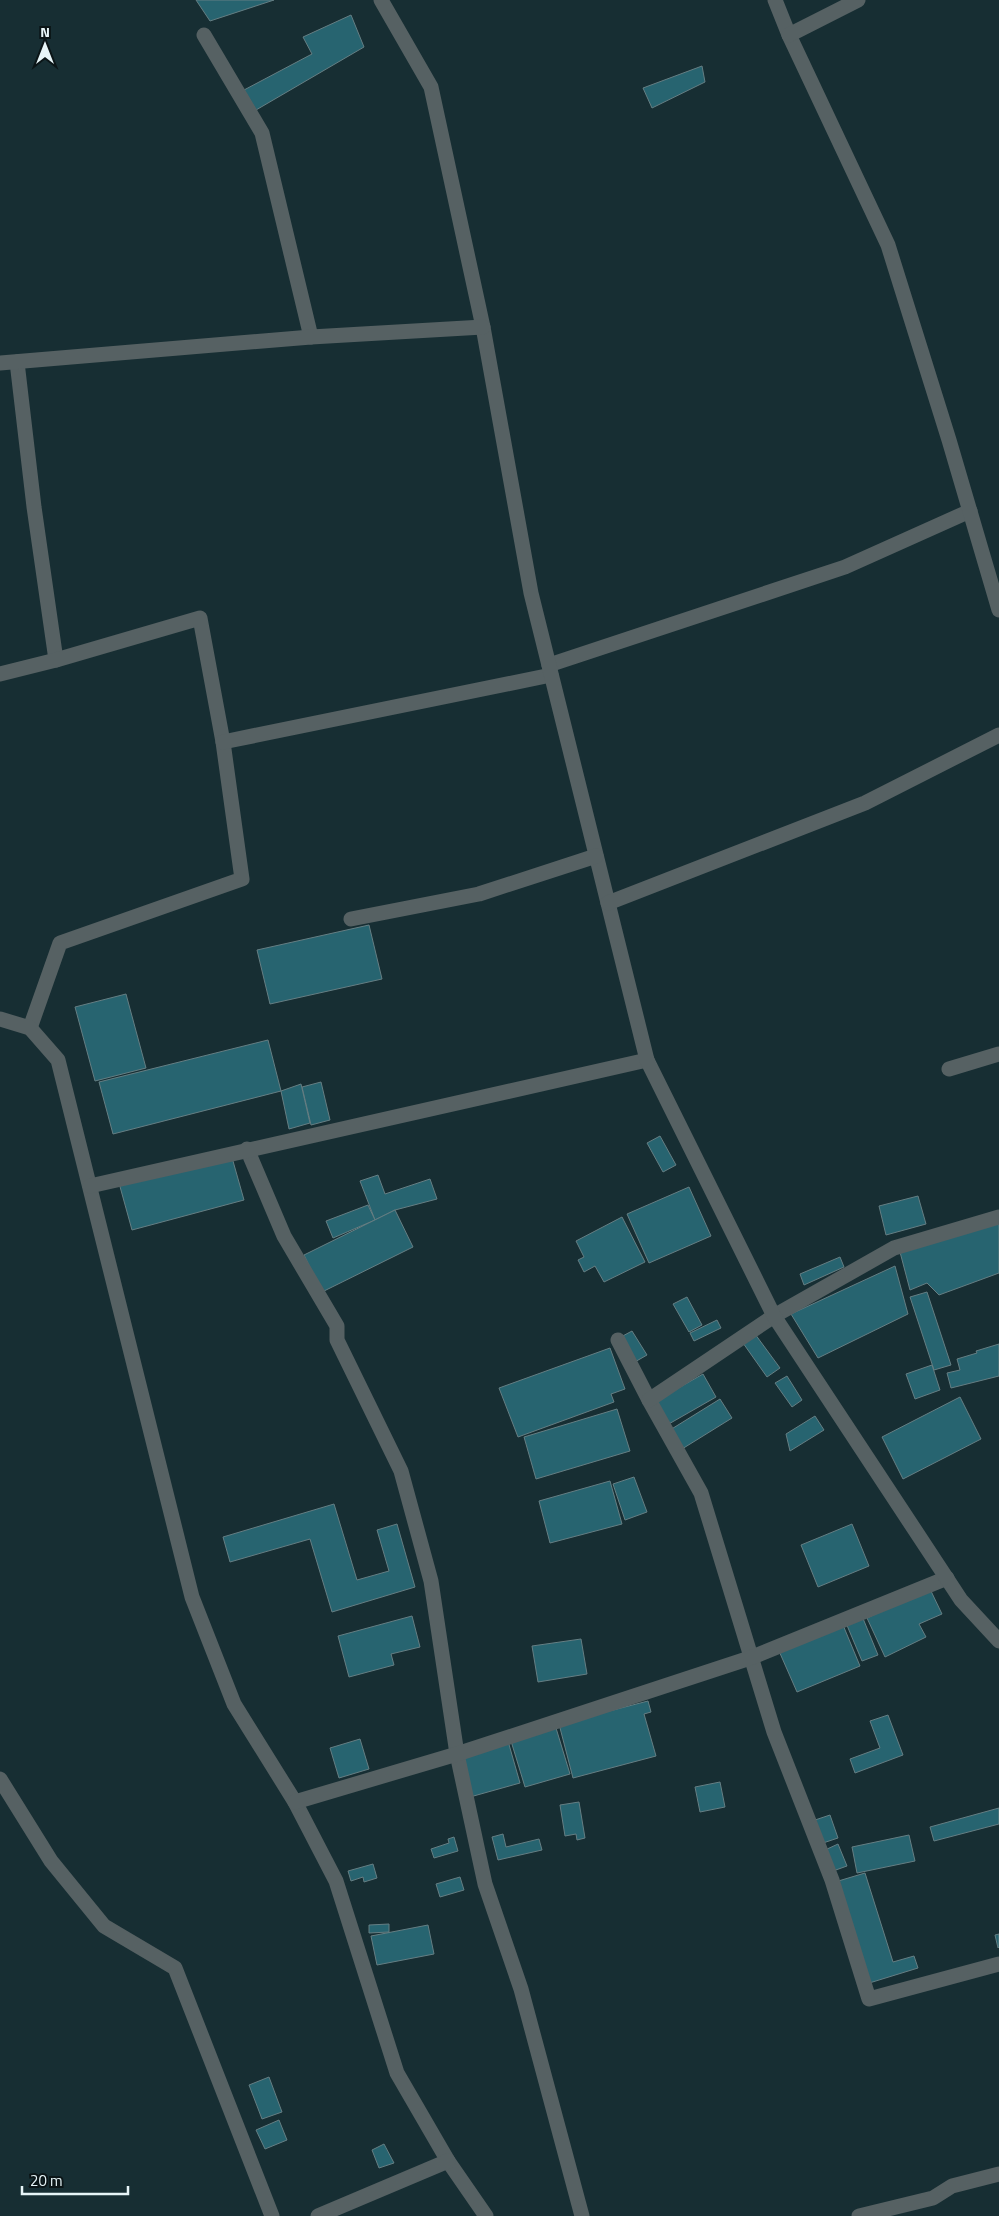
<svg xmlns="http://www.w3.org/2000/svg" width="999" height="2216" font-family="'Titillium Web',sans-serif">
	<rect width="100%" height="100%" fill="#172e33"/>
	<!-- building -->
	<g fill="#276470" stroke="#657e83">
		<path d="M196 0H274L210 21Z"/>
		<path d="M351 15 364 47 256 110 244 90 312 54 303 37Z"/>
		<path d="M702 66 705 82 652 108 643 88Z"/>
		<path d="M369 925 382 979 270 1004 257 950Z"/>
		<path d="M126 994 146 1068 95 1081 75 1007Z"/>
		<path d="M268 1040 281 1091 113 1134 99 1082Z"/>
		<path d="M321 1082 330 1120 311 1125 302 1087Z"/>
		<path d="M301 1084 310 1123 289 1129 281 1091Z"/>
		<path d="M660 1136 676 1165 663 1172 647 1143Z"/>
		<path d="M231 1154 244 1200 132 1230 119 1183Z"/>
		<path d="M378 1175 385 1194 430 1179 437 1199 395 1210 375 1220 360 1181Z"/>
		<path d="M689 1187 711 1236 649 1263 627 1214Z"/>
		<path d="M918 1196 926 1224 886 1235 879 1206Z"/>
		<path d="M368 1205 375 1220 333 1238 326 1221Z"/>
		<path d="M395 1210 413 1247 322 1292 304 1255Z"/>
		<path d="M622 1217 645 1262 604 1282 595 1266 584 1272 578 1260 584 1257 576 1241Z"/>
		<path d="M999 1221V1273L939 1295 927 1283 910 1290 900 1252Z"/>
		<path d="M840 1257 844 1267 804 1285 800 1274Z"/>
		<path d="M895 1266 908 1314 818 1358 791 1314Z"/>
		<path d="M927 1292 951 1365 934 1370 910 1297Z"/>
		<path d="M687 1297 702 1325 689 1332 673 1304Z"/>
		<path d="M717 1320 721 1328 694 1341 690 1333Z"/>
		<path d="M632 1331 647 1355 633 1363 619 1338Z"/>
		<path d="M755 1334 780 1368 767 1377 743 1343Z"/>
		<path d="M999 1344V1376L951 1388 947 1373 960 1370 957 1359 977 1353 976 1351Z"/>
		<path d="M610 1348 625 1389 611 1394 614 1402 518 1437 499 1388Z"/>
		<path d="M932 1365 940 1390 915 1399 906 1374Z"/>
		<path d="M703 1374 716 1397 667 1425 654 1402Z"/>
		<path d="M787 1376 802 1400 792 1407 775 1383Z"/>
		<path d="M960 1397 981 1439 903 1479 882 1437Z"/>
		<path d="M720 1399 732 1418 682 1449 670 1430Z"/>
		<path d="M617 1409 630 1451 536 1479 524 1437Z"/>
		<path d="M815 1416 824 1430 790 1451 786 1434Z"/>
		<path d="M634 1477 647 1512 625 1520 613 1484Z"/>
		<path d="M610 1481 622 1524 550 1543 539 1501Z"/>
		<path d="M334 1504 357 1580 389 1571 377 1530 397 1524 415 1587 332 1612 310 1539 230 1562 223 1537Z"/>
		<path d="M852 1524 869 1566 818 1587 801 1545Z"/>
		<path d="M930 1589 942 1614 919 1624 926 1637 885 1657 867 1618Z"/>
		<path d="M412 1616 420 1647 391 1654 394 1665 349 1677 338 1636Z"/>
		<path d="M862 1616 878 1655 862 1661 846 1623Z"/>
		<path d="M843 1625 860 1666 797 1692 779 1651Z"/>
		<path d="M581 1639 587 1674 538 1682 532 1646Z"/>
		<path d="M648 1701 651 1712 644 1714 656 1756 573 1778 559 1724Z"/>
		<path d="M888 1715 903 1755 855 1773 850 1759 880 1748 870 1721Z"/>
		<path d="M556 1728 570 1774 525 1787 511 1741Z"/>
		<path d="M360 1739 369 1769 339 1778 330 1748Z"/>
		<path d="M508 1741 520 1783 470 1797 458 1755Z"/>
		<path d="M720 1782 725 1807 700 1812 695 1787Z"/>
		<path d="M579 1802 585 1838 577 1840 576 1834 565 1836 560 1805Z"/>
		<path d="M999 1808V1824L934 1841 930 1827Z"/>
		<path d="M830 1815 838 1838 823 1843 815 1820Z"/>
		<path d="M503 1834 506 1847 539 1839 542 1850 498 1860 492 1837Z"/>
		<path d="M909 1835 915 1861 857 1873 852 1847Z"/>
		<path d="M454 1837 458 1851 434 1858 431 1849 449 1843 448 1839Z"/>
		<path d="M838 1844 847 1866 833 1871 825 1850Z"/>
		<path d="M373 1864 377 1878 364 1882 363 1877 351 1881 348 1871Z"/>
		<path d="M865 1873 893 1962 914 1956 918 1968 866 1984 835 1882Z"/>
		<path d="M460 1877 464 1890 440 1897 436 1884Z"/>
		<path d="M389 1924V1932L369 1933V1925Z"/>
		<path d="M428 1925 434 1954 377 1965 371 1936Z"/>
		<path d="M999 1934V1947L998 1948 995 1935Z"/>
		<path d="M269 2077 282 2112 262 2119 249 2085Z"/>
		<path d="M279 2120 287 2140 265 2149 256 2130Z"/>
		<path d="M384 2144 394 2163 379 2168 372 2150Z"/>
	</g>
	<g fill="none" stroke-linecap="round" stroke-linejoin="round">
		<!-- lane -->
		<g stroke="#566163" stroke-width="15">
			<path d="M17 362 34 507 56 660"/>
			<path d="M549 665 845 567 970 511"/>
			<path d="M0 674 56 660 200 618 223 742 242 879 60 943 30 1028"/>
			<path d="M223 742 551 675"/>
			<path d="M0 1019 30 1028 58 1060 192 1597 234 1704 295 1802 336 1881 397 2073 448 2161 486 2216"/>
			<path d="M247 1149 284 1236 337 1326V1340L401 1471 431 1581 457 1754 485 1884 521 1989 582 2216"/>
			<path d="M90 1186 647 1060"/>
			<path d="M618 1340 649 1400 701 1493 774 1732 832 1880 869 1999 999 1964"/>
			<path d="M649 1400 774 1316 894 1248 999 1217"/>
			<path d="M0 1779 51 1861 104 1926 175 1968 272 2216"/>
			<path d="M295 1802 457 1754 750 1658 947 1578"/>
			<path d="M318 2216 448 2161"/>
			<path d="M859 2216 933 2198 952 2186 999 2174"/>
		</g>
		<!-- street -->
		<g stroke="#566163" stroke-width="15">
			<path d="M381 0 431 87 483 327 531 593 647 1060 774 1316 961 1600 999 1641"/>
			<path d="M775 0 789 35 888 245 949 440 999 610"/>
			<path d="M204 35 262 133 311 337"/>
			<path d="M789 35 858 0"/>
			<path d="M0 363 311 337 483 327"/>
			<path d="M608 903 865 803 999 735"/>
			<path d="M351 919 479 894 596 856"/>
			<path d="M949 1069 999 1054"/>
		</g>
	</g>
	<!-- north arrow -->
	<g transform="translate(45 45)" stroke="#0b1517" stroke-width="4" paint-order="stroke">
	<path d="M0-4L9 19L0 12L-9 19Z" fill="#e7f5f8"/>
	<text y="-8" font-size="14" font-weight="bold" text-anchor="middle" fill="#e7f5f8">N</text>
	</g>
	<!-- scale -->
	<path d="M22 2186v8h106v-8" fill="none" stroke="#e7f5f8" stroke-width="2.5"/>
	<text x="30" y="2186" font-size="15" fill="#e7f5f8" stroke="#0b1517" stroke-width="4" paint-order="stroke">20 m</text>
</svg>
